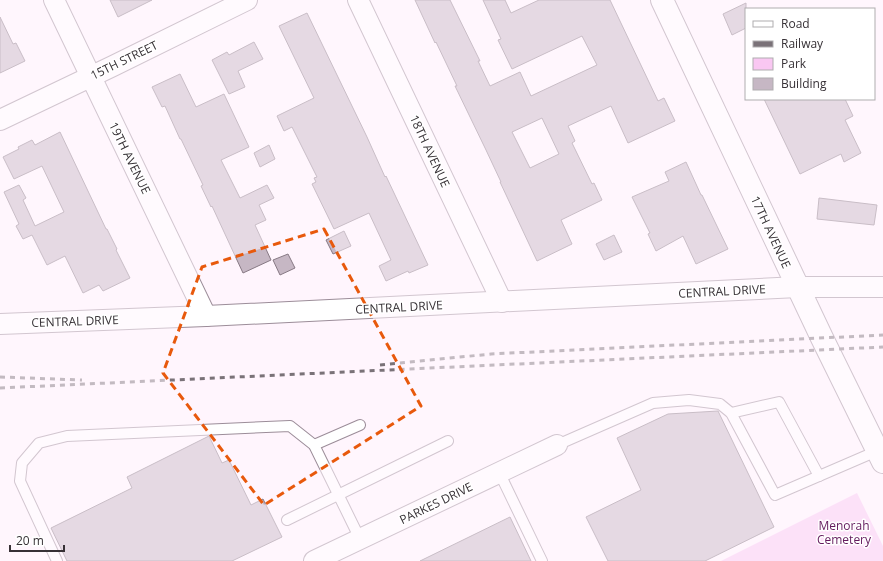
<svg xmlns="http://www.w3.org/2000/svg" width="883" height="561" font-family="'Open Sans',sans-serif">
	<rect width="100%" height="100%" fill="#fff5fd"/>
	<!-- green -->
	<path fill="#f9c7f2" d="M857 493 883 546V561H721Z"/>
	<!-- building -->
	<g fill="#c6b7c4" stroke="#877984" fill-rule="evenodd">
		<path d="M110 0H152L118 17Z"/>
		<path d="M415 0H450L480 61H478L490 86 520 72 531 96 597 65 582 36 512 69 498 40 501 39 483 0H505L511 13 539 0H610L658 101 664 98 675 121 628 143 611 106 568 126 575 141 572 143 592 184 594 183 602 200 561 220 572 244 537 261 500 182H501L486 150 455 86H457L436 42 435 43ZM542 118 559 154 530 168 512 132Z"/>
		<path d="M746 3V28L732 35 723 14Z"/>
		<path d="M307 13 367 137 385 177 386 176 428 265 409 273 408 271 386 281 379 266 391 260 369 213 334 229 312 184 316 182 314 178 317 177 292 127 284 131 277 116 314 98 279 26Z"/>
		<path d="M0 17 13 44 16 43 25 61 0 73Z"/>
		<path d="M254 42 263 59 238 71 245 87 229 94 212 60 227 52 229 55Z"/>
		<path d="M180 74 196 107 224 94 249 147 221 160 240 198 267 185 274 198 259 205 266 220 255 225 271 260 243 273 212 206 211 207 201 186 203 185 181 139H180L165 106 162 107 152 87Z"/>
		<path d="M764 99H845L853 116 845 120 861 153 844 162 841 154 800 174Z"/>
		<path d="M60 132 106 229H107L117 249 116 250 130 278 103 291 99 285 83 293 65 256 47 265 32 235 23 239 16 226 19 224 4 192 19 185 26 198 23 200 35 226 64 212 42 166 14 179 3 157 19 149 18 147 32 140 35 145Z"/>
		<path d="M269 145 275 159 260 167 254 153Z"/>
		<path d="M686 162 701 195H702L728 249 696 264 683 236 656 251 648 234 650 233 632 197 669 181 665 172Z"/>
		<path d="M819 198 877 205 874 225 817 219Z"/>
		<path d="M344 231 351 246 333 254 326 240Z"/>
		<path d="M614 235 622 252 604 260 596 244Z"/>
		<path d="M288 254 295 268 280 275 273 260Z"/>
		<path d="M718 411 774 527 705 561H608L586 517 641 490 617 438 668 414Z"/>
		<path d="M209 436 222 463 229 460 251 505 263 499 282 537 232 561H67L51 528 132 488 127 477Z"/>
		<path d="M510 517 531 561H420Z"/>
	</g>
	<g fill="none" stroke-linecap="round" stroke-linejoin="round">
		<defs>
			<g id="lane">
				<path d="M731 413 779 402 819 476"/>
				<path d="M314 445 360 425"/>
				<path d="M557 445 653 403 689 400 720 404 731 413 775 495 877 451"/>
				<path d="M499 472 542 561"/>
				<path d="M287 520 448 441"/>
				<path d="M57 561 20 481 22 463 39 443 67 436 290 426 314 445 360 539"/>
			</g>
			<g id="street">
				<path d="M54 0 206 316"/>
				<path d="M358 0 502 302"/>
				<path d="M0 120 113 66 247 0"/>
				<path d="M0 324 206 316 798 287H883"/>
				<path d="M314 561 557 445"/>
			</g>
			<path id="secondary" d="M662 0 822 338 883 462"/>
		</defs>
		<!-- lane casing -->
		<use href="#lane" stroke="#9c8d99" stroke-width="12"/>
		<!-- street casing -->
		<use href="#street" stroke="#9c8d99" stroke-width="22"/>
		<!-- secondary casing -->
		<use href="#secondary" stroke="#9c8d99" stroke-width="24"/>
		<!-- lane -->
		<use href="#lane" stroke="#fff" stroke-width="10"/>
		<!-- street -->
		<use href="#street" stroke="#fff" stroke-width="20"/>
		<!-- secondary -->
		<use href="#secondary" stroke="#fff" stroke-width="22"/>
		<!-- rail -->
		<g stroke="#7a7278" stroke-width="3" stroke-dasharray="5 5" stroke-linecap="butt">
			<path d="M380 365 491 354 883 335"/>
			<path d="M0 377 82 380"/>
			<path d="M0 388 883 347"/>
		</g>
	</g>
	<!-- marked area -->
	<path d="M0 0H883V561H0ZM324 229 421 406 264 505 163 373 202 267Z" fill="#fff5fd" fill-opacity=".55" fill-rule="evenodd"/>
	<path fill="none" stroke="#e8590c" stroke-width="3" stroke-dasharray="8 5" stroke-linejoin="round" d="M324 229 421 406 264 505 163 373 202 267Z"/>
	<g text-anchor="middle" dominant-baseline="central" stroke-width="3" stroke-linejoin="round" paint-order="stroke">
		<!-- street labels -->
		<g font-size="12" fill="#373136" stroke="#fff">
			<text transform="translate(124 60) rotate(-26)">15TH STREET</text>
			<text transform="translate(430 151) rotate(65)">18TH AVENUE</text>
			<text transform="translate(130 158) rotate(64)">19TH AVENUE</text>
			<text transform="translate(771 232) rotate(65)">17TH AVENUE</text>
			<text transform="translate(722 291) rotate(-3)">CENTRAL DRIVE</text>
			<text transform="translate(399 307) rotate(-3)">CENTRAL DRIVE</text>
			<text transform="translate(75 321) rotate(-2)">CENTRAL DRIVE</text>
			<text transform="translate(436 503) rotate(-26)">PARKES DRIVE</text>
		</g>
		<!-- park labels -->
		<g font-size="12" fill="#641b5e" stroke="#fff">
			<text x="844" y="525">Menorah<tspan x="844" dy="14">Cemetery</tspan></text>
		</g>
	</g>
	<!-- legend -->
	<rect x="745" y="8" width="130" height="92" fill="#ffffff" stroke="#afadaf"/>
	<rect x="753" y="21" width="20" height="6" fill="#ffffff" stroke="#afadaf"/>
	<text x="781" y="28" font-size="12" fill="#373136">Road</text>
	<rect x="753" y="41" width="20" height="6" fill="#7a7278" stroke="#afadaf"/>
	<text x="781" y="48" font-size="12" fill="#373136">Railway</text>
	<rect x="753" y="58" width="20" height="12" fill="#f9c7f2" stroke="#afadaf"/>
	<text x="781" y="68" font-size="12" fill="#373136">Park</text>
	<rect x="753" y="78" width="20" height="12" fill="#c6b7c4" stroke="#afadaf"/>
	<text x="781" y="88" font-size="12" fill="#373136">Building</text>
	<!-- scale -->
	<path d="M10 545v6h54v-6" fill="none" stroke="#373136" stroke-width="2"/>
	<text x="16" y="545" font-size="12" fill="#373136" stroke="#ffffff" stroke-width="3" paint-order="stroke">20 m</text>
</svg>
